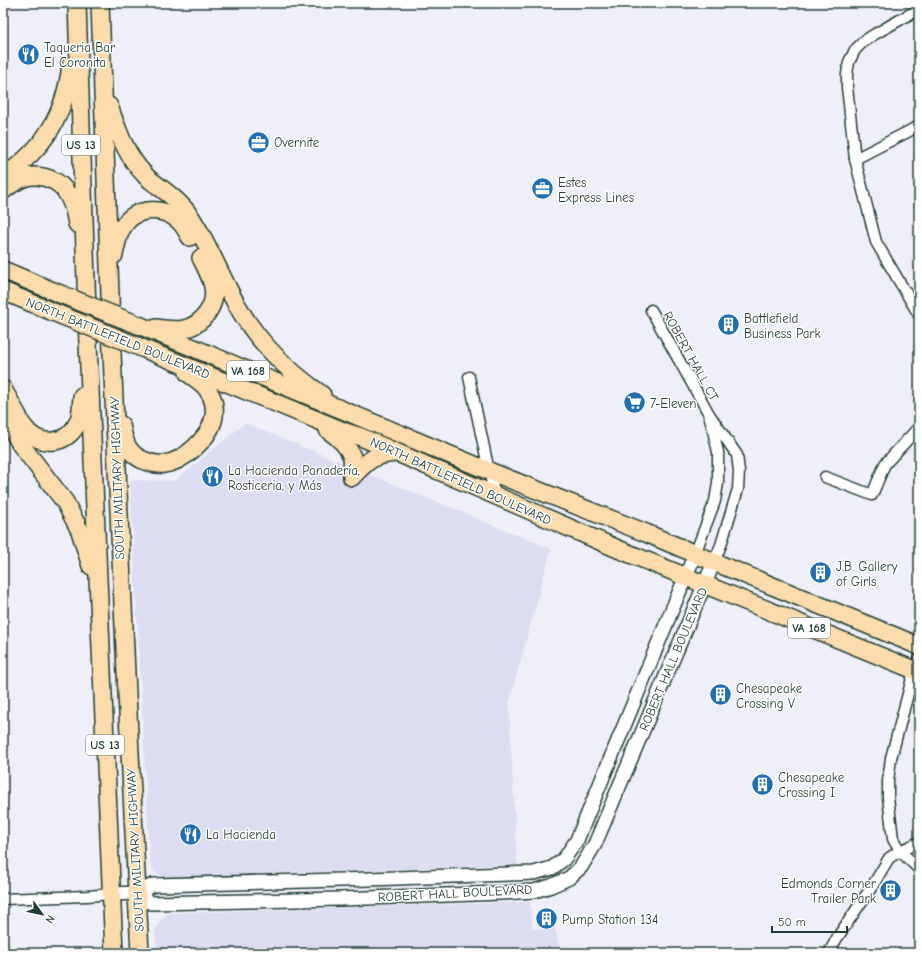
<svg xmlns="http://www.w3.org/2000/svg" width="922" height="956" font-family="'Comic Neue',sans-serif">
	<rect width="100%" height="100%" fill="#efeff9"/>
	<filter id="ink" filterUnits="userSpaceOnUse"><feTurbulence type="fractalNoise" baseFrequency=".025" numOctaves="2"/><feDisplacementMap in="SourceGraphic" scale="8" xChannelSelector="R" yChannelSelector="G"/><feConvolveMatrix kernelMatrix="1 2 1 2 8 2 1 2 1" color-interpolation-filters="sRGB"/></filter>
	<g filter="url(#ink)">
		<!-- built -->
		<g fill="#dcdcf2">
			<path d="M245 423 551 549 509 703 517 865 167 877 159 875 155 872 150 863 130 480 175 481Z"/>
			<path d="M530 902 532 929 555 928 561 953H157L155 931 161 920 169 913Z"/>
		</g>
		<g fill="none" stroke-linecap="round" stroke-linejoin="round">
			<defs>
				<g id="minor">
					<path d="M919 9 875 34 864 41 855 50 849 62 847 74V87L855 159 876 242 919 315"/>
					<path d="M855 159 919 126"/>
					<path d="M651 310 709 414"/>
					<path d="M469 377 489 471 495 496"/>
					<path d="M825 477 872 495 885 464 919 427"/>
					<path d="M695 554 715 501 718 483V452L709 414 737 455 739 471 738 489 721 545 714 562"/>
					<path d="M919 660 914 671 891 758 888 781V797L893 839 900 851 919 869"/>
					<path d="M3 899 87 896 111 894"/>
					<path d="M829 953 837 938 873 885 889 858 900 851 919 842"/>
				</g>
				<g id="tertiary">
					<path d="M137 893 151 903 341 899 501 893 534 891 551 886 569 878 581 867 595 844 714 562"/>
					<path d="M111 894 137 893 153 885 341 880 534 873 552 868 564 859 577 840 695 554"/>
				</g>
				<g id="primary">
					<path d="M77 3 88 343 114 953"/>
					<path d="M100 3 112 353 126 673 140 953"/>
					<path d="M109 106C118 131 126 156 145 175 148 179 153 182 157 185 169 194 181 203 190 216 209 244 220 276 237 305 257 342 288 371 322 395"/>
					<path d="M3 177C45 148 65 115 71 65"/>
					<path d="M3 191C8 186 15 182 21 179 35 172 55 178 64 189 72 199 75 211 77 224"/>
					<path d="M114 255C116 245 118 233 124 225 137 206 164 207 179 221 184 225 187 232 190 237"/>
					<path d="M3 270 53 291"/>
					<path d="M3 291 53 312"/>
					<path d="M141 326 489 471 646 533 714 562 919 646"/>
					<path d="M156 328C165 329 175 331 184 329 202 325 217 306 213 287 212 280 205 265 201 258"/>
					<path d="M142 348 346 432 361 437 618 549 919 672"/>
					<path d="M3 389C8 398 13 407 18 416 20 420 21 424 24 427 38 447 66 446 77 424 82 416 81 405 82 396"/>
					<path d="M3 413 21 445 65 502 80 531 91 566"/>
					<path d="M121 425C123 433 124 442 129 449 132 453 138 458 143 460 150 463 157 465 164 464 183 462 208 439 213 421 216 410 214 398 207 389 202 382 194 378 188 373"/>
					<path d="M328 430C338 437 348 445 352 457 353 463 352 471 352 477"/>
					<path d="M352 477C368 460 372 455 396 453"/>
				</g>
			</defs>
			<!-- minor casing -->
			<use href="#minor" stroke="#1f3d34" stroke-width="13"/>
			<!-- tertiary casing -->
			<use href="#tertiary" stroke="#1f3d34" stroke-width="16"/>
			<!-- primary casing -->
			<use href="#primary" stroke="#1f3d34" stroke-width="20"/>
			<!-- minor -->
			<use href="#minor" stroke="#fff" stroke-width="10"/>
			<!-- tertiary -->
			<use href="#tertiary" stroke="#fff" stroke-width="13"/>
			<!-- primary -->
			<use href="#primary" stroke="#fcdcac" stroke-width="17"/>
			<defs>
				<g id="primary-bridge">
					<path d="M53 291 141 326"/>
					<path d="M53 312 142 348"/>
				</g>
			</defs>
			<!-- primary-bridge casing -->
			<use href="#primary-bridge" stroke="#1f3d34" stroke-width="20" stroke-linecap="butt"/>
			<!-- primary-bridge -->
			<use href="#primary-bridge" stroke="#fcdcac" stroke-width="17"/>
		</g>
	</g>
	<!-- icons -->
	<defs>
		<symbol id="restaurant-disc" viewBox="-11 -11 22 22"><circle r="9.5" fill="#1f6fb2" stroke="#fff"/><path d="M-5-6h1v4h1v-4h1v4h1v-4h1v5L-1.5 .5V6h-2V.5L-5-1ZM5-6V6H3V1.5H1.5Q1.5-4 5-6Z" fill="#fff"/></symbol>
		<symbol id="office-disc" viewBox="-11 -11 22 22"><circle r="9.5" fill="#1f6fb2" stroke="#fff"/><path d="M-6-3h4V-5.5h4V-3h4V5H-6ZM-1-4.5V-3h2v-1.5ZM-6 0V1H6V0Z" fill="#fff"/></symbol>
		<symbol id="building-disc" viewBox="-11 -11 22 22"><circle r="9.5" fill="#1f6fb2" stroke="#fff"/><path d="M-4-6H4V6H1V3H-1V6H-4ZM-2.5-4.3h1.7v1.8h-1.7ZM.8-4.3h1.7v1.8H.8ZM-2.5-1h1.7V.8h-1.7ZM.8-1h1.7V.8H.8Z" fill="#fff"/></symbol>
		<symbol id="supermarket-disc" viewBox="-11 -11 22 22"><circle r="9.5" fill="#1f6fb2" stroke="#fff"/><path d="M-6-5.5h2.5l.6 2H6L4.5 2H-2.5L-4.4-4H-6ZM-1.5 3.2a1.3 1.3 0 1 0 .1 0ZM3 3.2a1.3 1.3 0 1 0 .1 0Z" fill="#fff"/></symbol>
	</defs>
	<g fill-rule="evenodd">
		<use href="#restaurant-disc" x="16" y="42" width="25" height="25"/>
		<use href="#office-disc" x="246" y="130" width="25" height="25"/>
		<use href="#office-disc" x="530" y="176" width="25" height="25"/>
		<use href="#building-disc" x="716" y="312" width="25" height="25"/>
		<use href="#supermarket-disc" x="622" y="390" width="25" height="25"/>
		<use href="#restaurant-disc" x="200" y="464" width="25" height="25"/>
		<use href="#building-disc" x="808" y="560" width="25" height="25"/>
		<use href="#building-disc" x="708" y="682" width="25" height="25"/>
		<use href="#building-disc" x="750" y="772" width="25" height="25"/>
		<use href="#restaurant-disc" x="178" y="822" width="25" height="25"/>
		<use href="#building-disc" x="878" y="878" width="25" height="25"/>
		<use href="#building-disc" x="534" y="906" width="25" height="25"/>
	</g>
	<g text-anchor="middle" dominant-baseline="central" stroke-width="3" stroke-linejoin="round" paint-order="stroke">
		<!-- shield labels -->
		<g fill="#fff" stroke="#627771" stroke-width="1">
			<rect x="62" y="135" width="38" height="20" rx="3"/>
			<rect x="227" y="361" width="42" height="20" rx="3"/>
			<rect x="788" y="618" width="42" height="20" rx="3"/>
			<rect x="86" y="735" width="38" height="20" rx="3"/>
		</g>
		<g font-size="12" font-weight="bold" fill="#1f3d34">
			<text x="81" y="145">US 13</text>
			<text x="248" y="371">VA 168</text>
			<text x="809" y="628">VA 168</text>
			<text x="105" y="745">US 13</text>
		</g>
		<!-- poi labels -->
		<g font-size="13" fill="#1f3d34" stroke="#fff" text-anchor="start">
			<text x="44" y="47">Taqueria Bar<tspan x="44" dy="15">El Coronita</tspan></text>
			<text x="274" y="142">Overnite</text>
			<text x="558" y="182">Estes<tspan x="558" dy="15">Express Lines</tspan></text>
			<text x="744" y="318">Battlefield<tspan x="744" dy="15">Business Park</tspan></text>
			<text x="650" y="403">7-Eleven</text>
			<text x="228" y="470">La Hacienda Panadería,<tspan x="228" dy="15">Rosticeria, y Más</tspan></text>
			<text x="836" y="566">J.B. Gallery<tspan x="836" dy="15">of Girls</tspan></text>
			<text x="736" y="688">Chesapeake<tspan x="736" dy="15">Crossing V</tspan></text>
			<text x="778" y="777">Chesapeake<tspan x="778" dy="15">Crossing I</tspan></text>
			<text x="206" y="834">La Hacienda</text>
			<text x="876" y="883" text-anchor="end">Edmonds Corner<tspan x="876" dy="15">Trailer Park</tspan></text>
			<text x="562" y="919">Pump Station 134</text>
		</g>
		<!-- street labels -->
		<g font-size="13" fill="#1f3d34" stroke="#fff">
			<text transform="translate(118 338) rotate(22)">NORTH BATTLEFIELD BOULEVARD</text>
			<text transform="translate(691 356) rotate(61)">ROBERT HALL CT</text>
			<text transform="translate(117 478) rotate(-92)">SOUTH MILITARY HIGHWAY</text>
			<text transform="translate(461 481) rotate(24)">NORTH BATTLEFIELD BOULEVARD</text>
			<text transform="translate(673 659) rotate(-67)">ROBERT HALL BOULEVARD</text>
			<text transform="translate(135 850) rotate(-93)">SOUTH MILITARY HIGHWAY</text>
			<text transform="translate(455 893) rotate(-3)">ROBERT HALL BOULEVARD</text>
		</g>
	</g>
	<!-- margin -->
	<rect width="922" height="956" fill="none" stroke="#fff" stroke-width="16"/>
	<rect x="8" y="8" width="906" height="940" fill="none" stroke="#1f3d34" stroke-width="1.5" filter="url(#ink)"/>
	<!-- north arrow -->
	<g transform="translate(42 914) rotate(123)" stroke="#ffffff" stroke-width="3" paint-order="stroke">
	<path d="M0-3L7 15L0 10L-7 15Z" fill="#1f3d34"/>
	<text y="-6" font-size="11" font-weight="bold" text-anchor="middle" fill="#1f3d34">N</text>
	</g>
	<!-- scale -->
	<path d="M772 926v6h75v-6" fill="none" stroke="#1f3d34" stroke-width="2"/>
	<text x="778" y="926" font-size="12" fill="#1f3d34" stroke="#ffffff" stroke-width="3" paint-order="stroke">50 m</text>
</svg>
